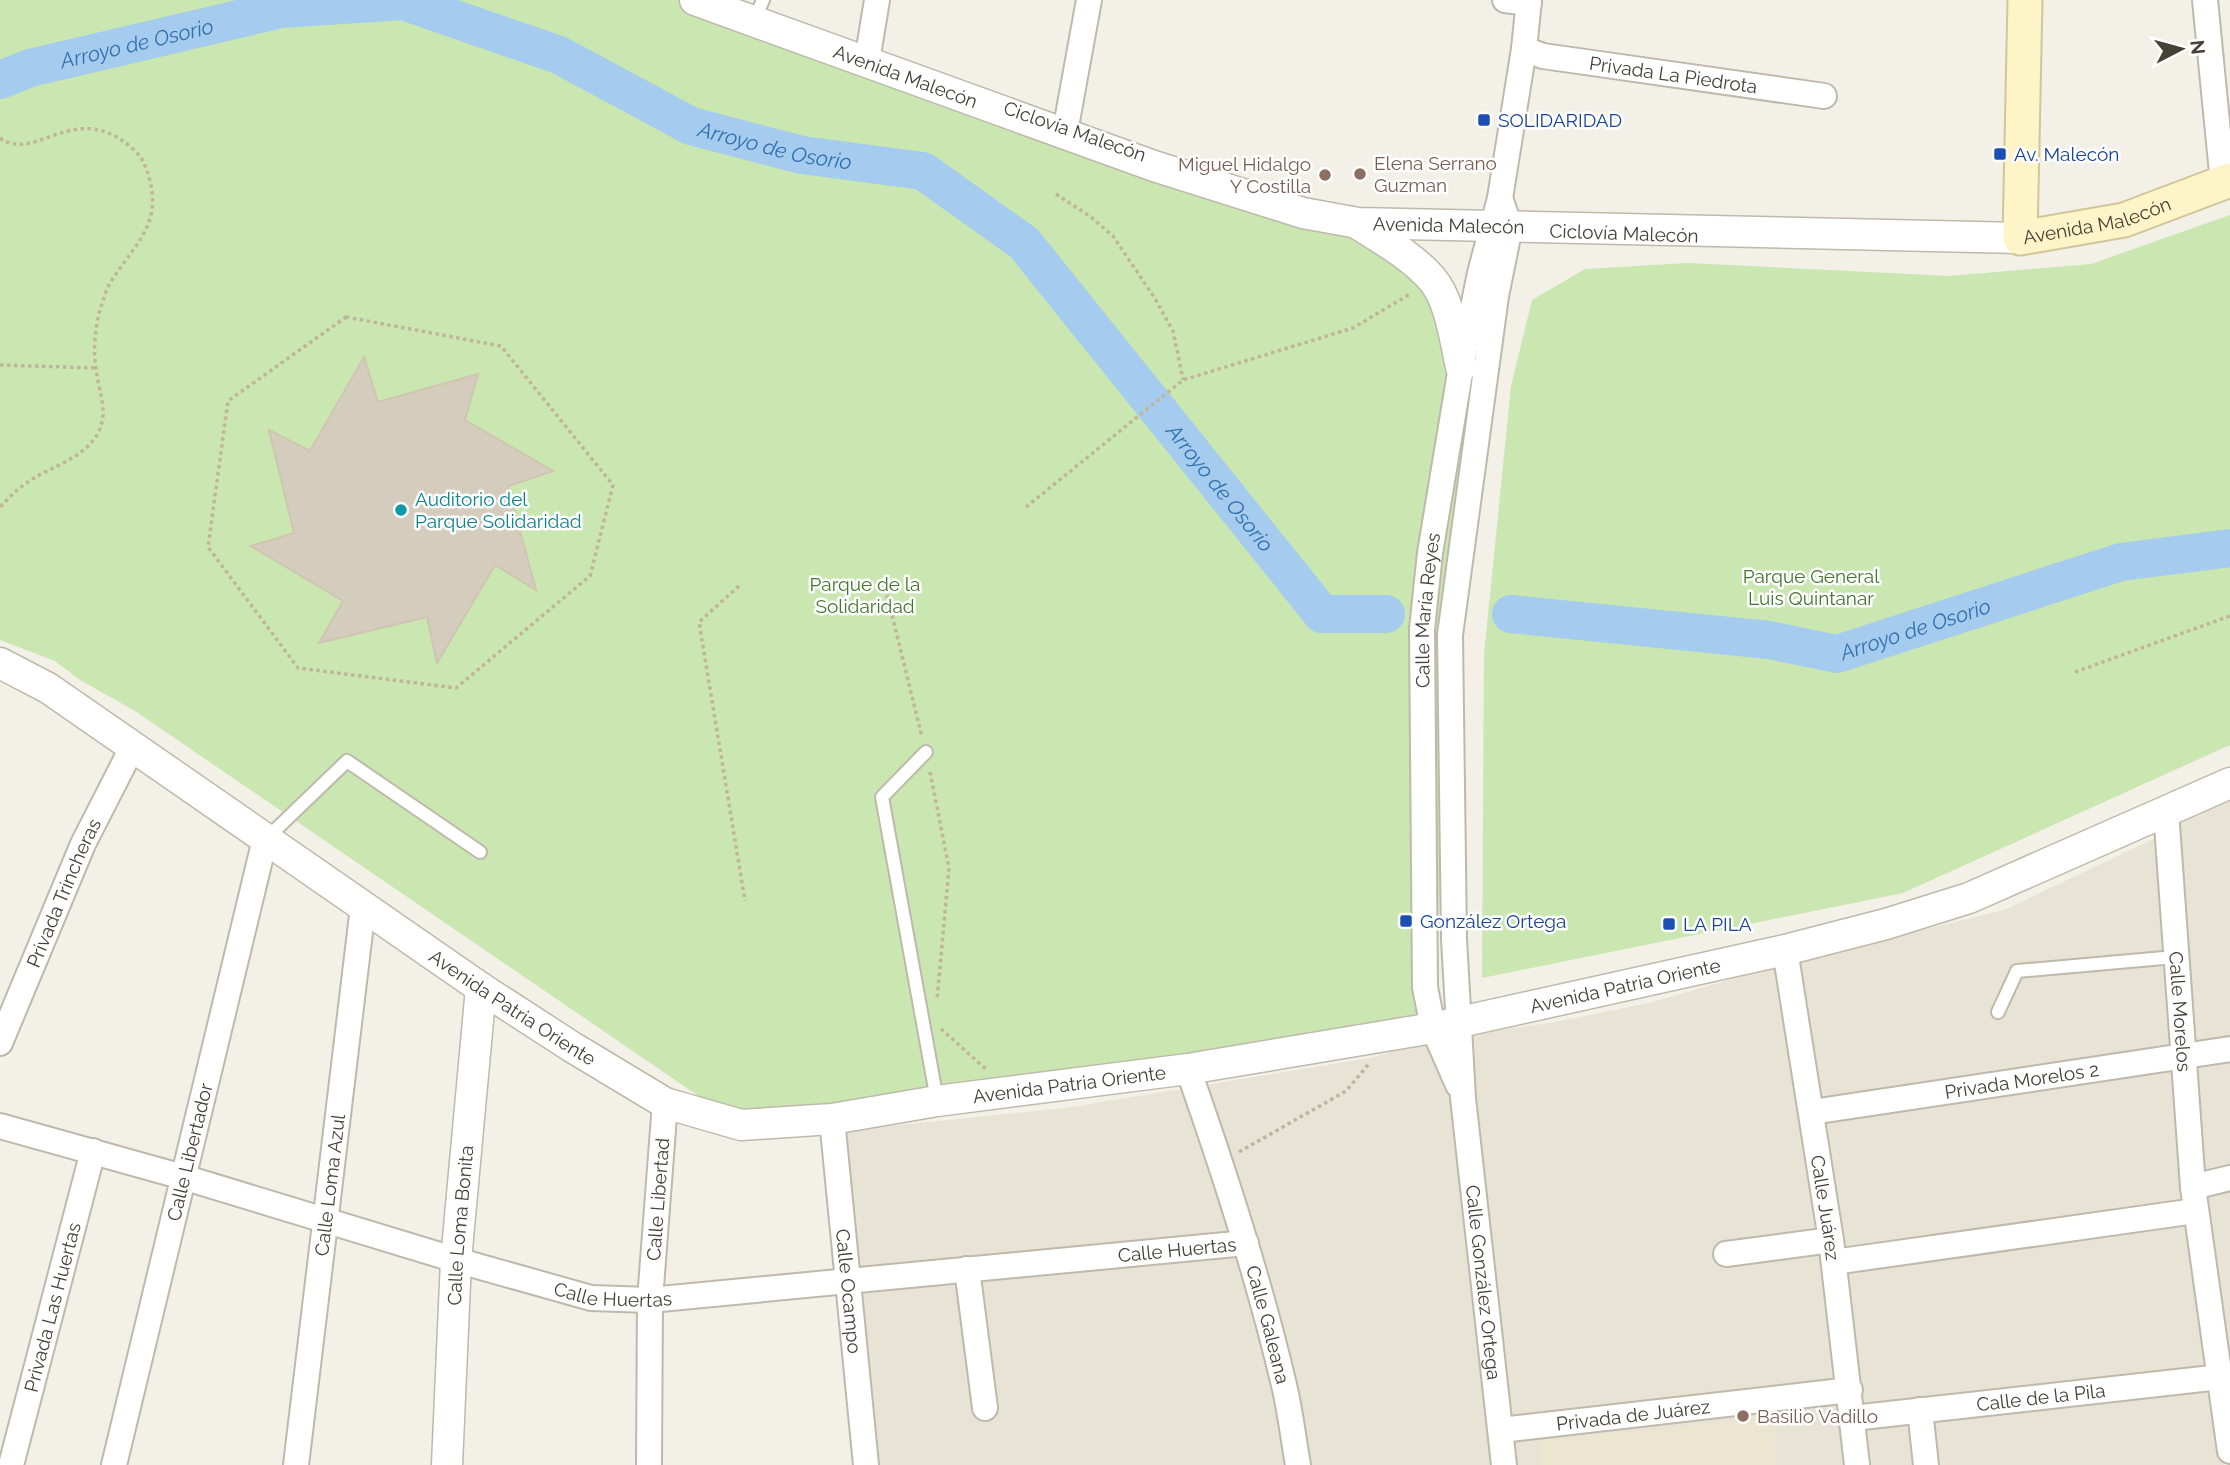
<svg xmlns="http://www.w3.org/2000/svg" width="2230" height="1465" font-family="Raleway,sans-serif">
	<rect width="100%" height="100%" fill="#f3f0e7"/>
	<!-- residential -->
	<g fill="#e7e3d5">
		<path d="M2230 800V1383L2199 1167 2177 822Z"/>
		<path d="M2160 836 2183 1193 2224 1465H872L840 1131 1065 1108 1370 1058 1445 1037 1550 1023 1649 1003 1789 963 2004 910Z"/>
	</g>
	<!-- education -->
	<path fill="#ece6d1" d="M1772 1418 1777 1465H1540L1539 1441Z"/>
	<!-- green -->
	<g fill="#cae6b1">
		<path d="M0 0H683L1358 223 1433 280 1464 351 1433 1028 741 1125 135 711 80 680 55 661 0 640Z"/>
		<path d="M2230 215V745L1903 893 1482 978 1484 655 1511 386 1532 300 1585 269 1688 263 1949 276 2091 264Z"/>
	</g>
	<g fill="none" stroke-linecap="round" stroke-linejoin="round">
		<!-- river -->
		<g stroke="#a5cbee" stroke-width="38">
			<path id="s1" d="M0 80 30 68 281 9 403 1 559 55 691 126 802 155 923 171 1024 243 1322 614H1386"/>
			<path id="s2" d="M1511 614 1769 640 1837 654 2121 562 2230 548"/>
		</g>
	</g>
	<!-- building -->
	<path fill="#d4cdbd" stroke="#cfc5b0" stroke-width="2" d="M364 357 378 402 478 374 465 420 553 471 508 486 536 590 495 565 437 663 427 617 319 643 343 601 251 546 294 533 269 430 310 451Z"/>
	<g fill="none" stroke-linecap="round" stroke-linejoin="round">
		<defs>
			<g id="service">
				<path d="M754 20 763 0"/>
				<path d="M926 752 882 797 937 1100"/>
				<path d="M267 838 347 761 480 852"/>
				<path d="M1998 1012 2017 971 2175 957"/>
			</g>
			<g id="minor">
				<path d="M1505 0 1529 3"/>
				<path d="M2205 0 2223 183"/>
				<path id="s3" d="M1524 49 1543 56 1824 96"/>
				<path d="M867 61 877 0"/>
				<path d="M1065 132 1089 0"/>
				<path id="s4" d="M1500 198 1510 227 1496 296 1450 635 1454 939 1463 1098 1504 1465"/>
				<path id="s5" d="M2166 811 2193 1187 2230 1451"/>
				<path id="s6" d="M1785 950 1831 1240 1857 1465"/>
				<path id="s7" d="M0 1043 83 844 133 746"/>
				<path id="s8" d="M1188 1069C1224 1171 1258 1275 1283 1381 1290 1408 1293 1437 1298 1465"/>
				<path id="s9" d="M1458 1085 1433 1028 1425 987 1422 629 1430 553 1461 367 1480 273 1500 198 1524 49 1529 0"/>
				<path id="s10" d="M1812 1112 2230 1049"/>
				<path id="s11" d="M832 1119 866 1465"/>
				<path id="s12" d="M0 1126 183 1177 456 1260 591 1298 650 1300 1246 1243"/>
				<path d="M2193 1187 2230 1178"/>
				<path d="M1726 1254 1831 1240"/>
				<path d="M1834 1262 2195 1211"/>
				<path d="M967 1269 985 1408"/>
				<path d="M1920 1410 1926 1465"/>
				<path id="s13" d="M1853 1418 2230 1376"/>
				<path id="s14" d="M1501 1430 1850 1390"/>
				<path id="s15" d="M11 1465 93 1151"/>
				<path id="s16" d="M114 1465 265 839"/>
				<path id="s17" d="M296 1465 363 907"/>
				<path id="s18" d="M649 1465 650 1300 665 1103"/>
			</g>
			<g id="tertiary">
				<path id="s19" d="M695 0 1154 166 1303 213 1358 223 2020 238"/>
				<path d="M1358 224C1383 240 1412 256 1432 279 1450 300 1455 340 1461 367"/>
				<path id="s20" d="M0 663 48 688 481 988 572 1047 665 1103 741 1125 832 1119 937 1101 1188 1069 1433 1028 1785 950 1886 924 1969 898 2230 783"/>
				<path id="s21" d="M447 1465 456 1260 481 988"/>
			</g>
			<g id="secondary">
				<path id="s22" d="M2025 0 2020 238 2124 220 2230 180"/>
			</g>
		</defs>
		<!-- service casing -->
		<use href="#service" stroke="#beb9aa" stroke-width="16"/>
		<!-- minor casing -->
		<use href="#minor" stroke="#beb9aa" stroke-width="28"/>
		<!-- tertiary casing -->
		<use href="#tertiary" stroke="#beb9aa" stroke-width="33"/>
		<!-- secondary casing -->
		<use href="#secondary" stroke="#d2c698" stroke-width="37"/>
		<!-- path -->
		<g stroke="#c0b59b" stroke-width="3.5" stroke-dasharray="3.5 3.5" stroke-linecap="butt">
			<path d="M0 138C36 164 75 97 133 149 143 157 147 169 150 181 162 227 130 249 109 285 105 292 103 302 100 310 95 328 93 350 96 368 98 391 110 413 97 435 80 461 51 466 28 482 17 489 9 498 0 507"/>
			<path d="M1056 194 1091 217 1113 236 1154 297 1173 331 1183 380"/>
			<path d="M346 317 501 346 613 485 590 576 456 688 298 668 208 547 228 401Z"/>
			<path d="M0 365 96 368"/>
			<path d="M1026 507 1183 380 1353 328 1410 294"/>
			<path d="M739 586 699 622 745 901"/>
			<path d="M887 595 922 737"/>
			<path d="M2075 672 2230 616"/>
			<path d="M930 772 949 868 937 1000"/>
			<path d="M941 1029 987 1070"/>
			<path d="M1239 1152 1346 1091 1368 1065"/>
		</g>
		<!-- service -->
		<use href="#service" stroke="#fff" stroke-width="12"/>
		<!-- minor -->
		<use href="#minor" stroke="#fff" stroke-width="24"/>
		<!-- tertiary -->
		<use href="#tertiary" stroke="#fff" stroke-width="30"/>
		<!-- secondary -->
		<use href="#secondary" stroke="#fdf4c7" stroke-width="33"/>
	</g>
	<!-- markers -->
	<g fill="#1a4fb4" stroke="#fff" stroke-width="2.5">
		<rect x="1477" y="113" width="14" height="14" rx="3.5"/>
		<rect x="1993" y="147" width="14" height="14" rx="3.5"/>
		<rect x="1399" y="914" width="14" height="14" rx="3.5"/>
		<rect x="1662" y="917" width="14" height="14" rx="3.5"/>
	</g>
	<g fill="#8d6e63" stroke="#fff" stroke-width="2.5">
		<circle cx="1360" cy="174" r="7"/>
		<circle cx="1325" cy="175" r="7"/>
		<circle cx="1743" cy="1416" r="7"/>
	</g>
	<circle fill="#0f9aa8" stroke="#fff" stroke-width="2.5" cx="401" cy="510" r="7"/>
	<g text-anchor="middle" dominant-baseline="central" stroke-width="5" stroke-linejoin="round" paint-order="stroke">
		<!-- street labels -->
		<g font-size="19" fill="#464136" stroke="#fff">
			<text stroke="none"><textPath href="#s19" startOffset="224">Avenida Malecón</textPath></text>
			<text stroke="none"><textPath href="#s3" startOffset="152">Privada La Piedrota</textPath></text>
			<text transform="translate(1075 131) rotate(19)">Ciclovía Malecón</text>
			<text stroke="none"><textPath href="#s22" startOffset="317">Avenida Malecón</textPath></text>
			<text stroke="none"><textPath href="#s19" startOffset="791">Avenida Malecón</textPath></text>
			<text transform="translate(1624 233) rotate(2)">Ciclovía Malecón</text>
			<text stroke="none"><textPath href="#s9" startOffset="481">Calle María Reyes</textPath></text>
			<text stroke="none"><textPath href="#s7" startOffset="163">Privada Trincheras</textPath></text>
			<text stroke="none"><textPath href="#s20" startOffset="1773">Avenida Patria Oriente</textPath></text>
			<text stroke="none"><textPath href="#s20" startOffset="618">Avenida Patria Oriente</textPath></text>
			<text stroke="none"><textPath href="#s5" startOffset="201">Calle Morelos</textPath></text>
			<text stroke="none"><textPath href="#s10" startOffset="212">Privada Morelos 2</textPath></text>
			<text stroke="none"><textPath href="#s20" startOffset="1208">Avenida Patria Oriente</textPath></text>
			<text stroke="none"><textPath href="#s16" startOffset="322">Calle Libertador</textPath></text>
			<text stroke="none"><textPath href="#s17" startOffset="282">Calle Loma Azul</textPath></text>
			<text stroke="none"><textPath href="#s18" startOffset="266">Calle Libertad</textPath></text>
			<text stroke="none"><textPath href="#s6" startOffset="261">Calle Juárez</textPath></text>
			<text stroke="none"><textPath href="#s21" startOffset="240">Calle Loma Bonita</textPath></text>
			<text stroke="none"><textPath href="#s12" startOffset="1204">Calle Huertas</textPath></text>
			<text stroke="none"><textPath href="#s4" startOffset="1092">Calle González Ortega</textPath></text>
			<text stroke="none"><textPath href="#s12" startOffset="637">Calle Huertas</textPath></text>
			<text stroke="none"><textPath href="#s11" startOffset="173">Calle Ocampo</textPath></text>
			<text stroke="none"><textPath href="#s15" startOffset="163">Privada Las Huertas</textPath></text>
			<text stroke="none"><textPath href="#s8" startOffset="268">Calle Galeana</textPath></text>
			<text stroke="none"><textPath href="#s13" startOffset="189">Calle de la Pila</textPath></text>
			<text stroke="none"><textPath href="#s14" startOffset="133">Privada de Juárez</textPath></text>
		</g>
		<!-- transit labels -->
		<g font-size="19" fill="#164399" stroke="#fff" text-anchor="start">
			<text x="1498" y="120">SOLIDARIDAD</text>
			<text x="2014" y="154">Av. Malecón</text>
			<text x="1420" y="921">González Ortega</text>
			<text x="1683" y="924">LA PILA</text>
		</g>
		<!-- education labels -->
		<g font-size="19" fill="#785e54" stroke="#fff" text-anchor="start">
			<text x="1374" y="163">Elena Serrano<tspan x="1374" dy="22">Guzman</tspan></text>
			<text x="1311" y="164" text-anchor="end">Miguel Hidalgo<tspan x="1311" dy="22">Y Costilla</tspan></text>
			<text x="1757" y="1416">Basilio Vadillo</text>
		</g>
		<!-- culture labels -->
		<g font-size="19" fill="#0d838f" stroke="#fff" text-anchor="start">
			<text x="415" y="499">Auditorio del<tspan x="415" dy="22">Parque Solidaridad</tspan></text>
		</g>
		<!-- park labels -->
		<g font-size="19" fill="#42762b" stroke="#fff">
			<text x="1811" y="576">Parque General<tspan x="1811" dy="22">Luis Quintanar</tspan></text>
			<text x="865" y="584">Parque de la<tspan x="865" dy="22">Solidaridad</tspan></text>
		</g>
		<!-- water labels -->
		<g font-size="21" font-style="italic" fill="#3271af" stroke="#fff">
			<text stroke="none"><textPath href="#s1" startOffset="142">Arroyo de Osorio</textPath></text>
			<text stroke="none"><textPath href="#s1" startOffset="814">Arroyo de Osorio</textPath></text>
			<text stroke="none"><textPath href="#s1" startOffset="1402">Arroyo de Osorio</textPath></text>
			<text stroke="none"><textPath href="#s2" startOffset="411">Arroyo de Osorio</textPath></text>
		</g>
	</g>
	<!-- north arrow -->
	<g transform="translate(2181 49) rotate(84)" stroke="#ffffff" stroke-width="5" paint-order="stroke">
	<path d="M0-5L12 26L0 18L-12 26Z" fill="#464136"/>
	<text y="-10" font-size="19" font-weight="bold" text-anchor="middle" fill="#464136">N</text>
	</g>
</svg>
